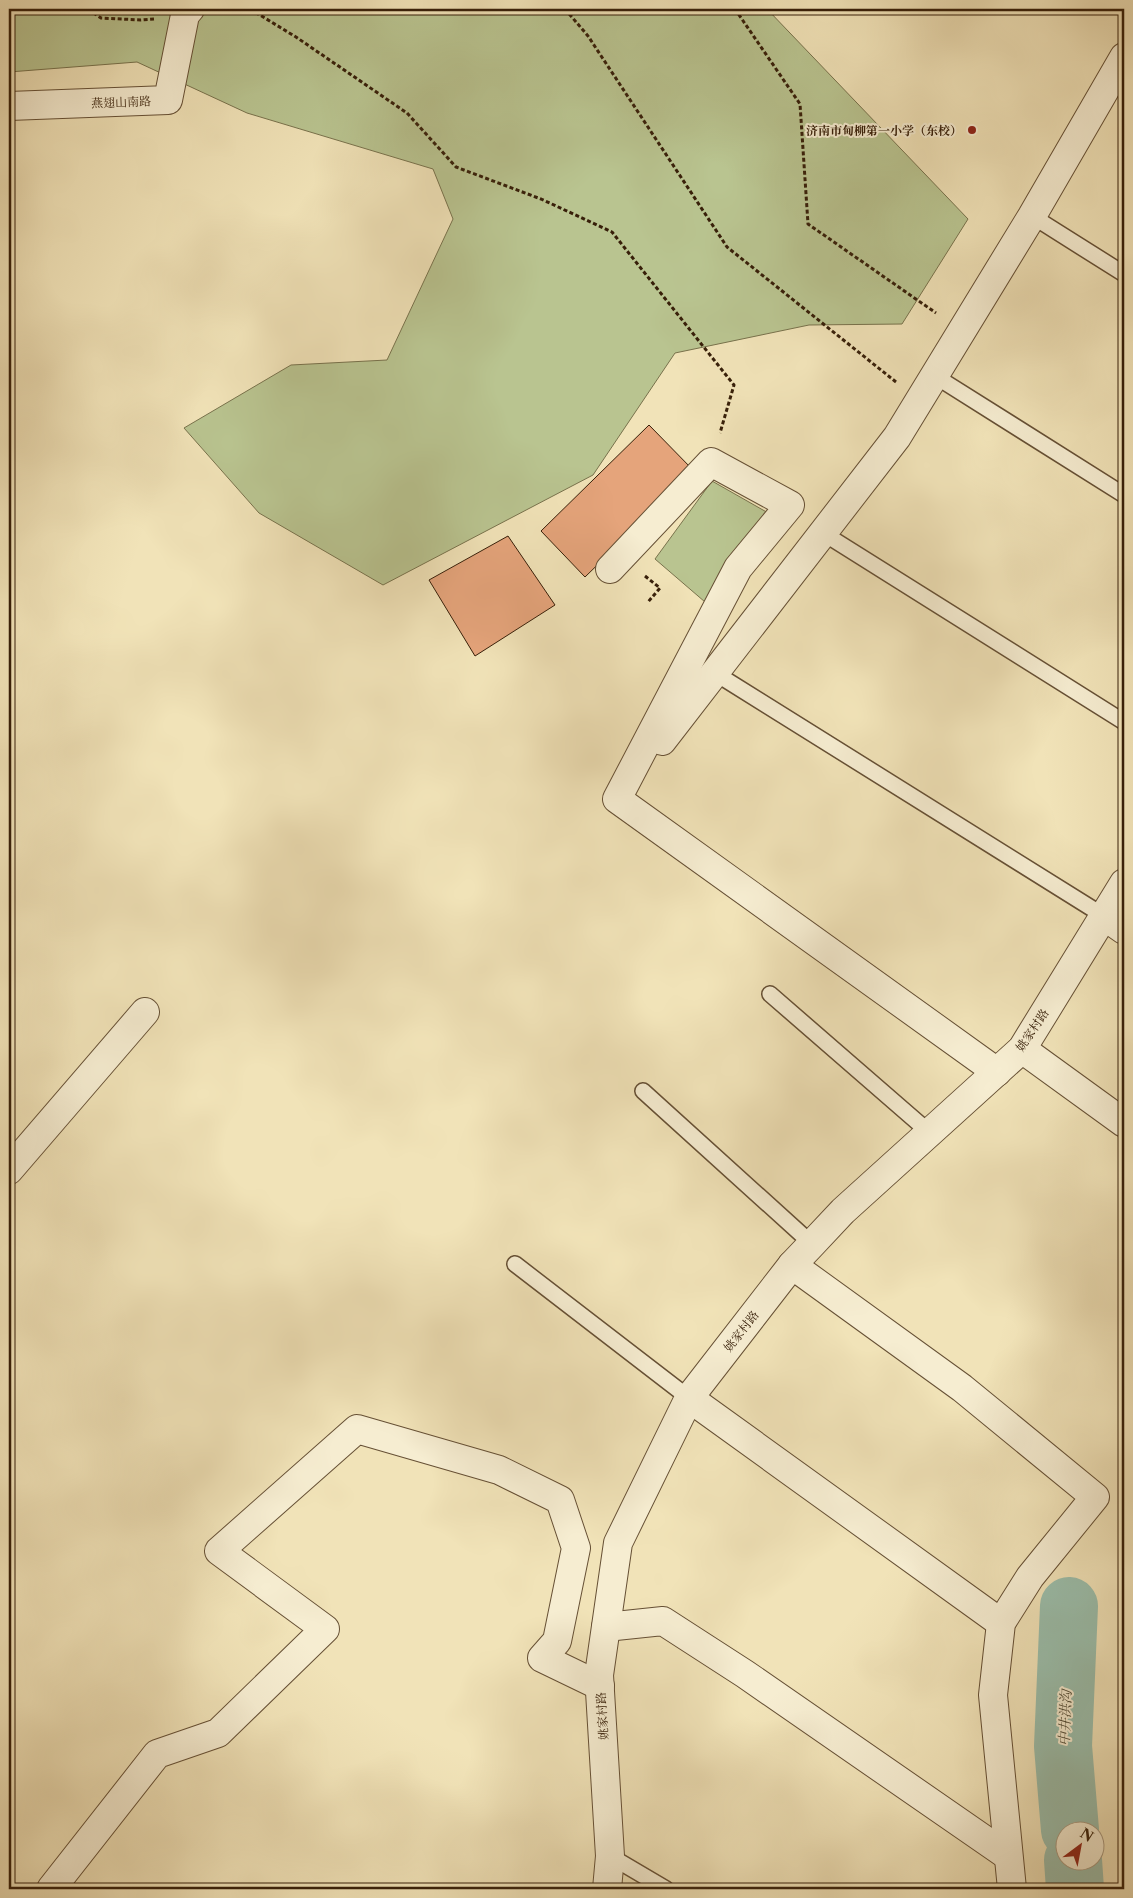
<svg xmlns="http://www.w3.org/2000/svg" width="1133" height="1898" font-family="'Libre Caslon Text','Noto Serif SC',serif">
	<rect width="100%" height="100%" fill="#f1e3b8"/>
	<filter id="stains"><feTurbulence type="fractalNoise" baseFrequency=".004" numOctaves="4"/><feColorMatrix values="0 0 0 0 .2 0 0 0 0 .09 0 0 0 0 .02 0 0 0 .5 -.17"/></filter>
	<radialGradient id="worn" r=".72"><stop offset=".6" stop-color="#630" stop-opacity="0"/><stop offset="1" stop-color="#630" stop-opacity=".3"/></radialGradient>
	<!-- green -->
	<g fill="#b9c490" stroke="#78724c">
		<path d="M9 9H767L968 219 902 324 809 325 675 353 593 475 383 585 259 513 184 428 291 365 387 360 453 219 433 169 247 113 137 62 9 72Z"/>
		<path d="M712 481 770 514 705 602 655 559Z"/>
	</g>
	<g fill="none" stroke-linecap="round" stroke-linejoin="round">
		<!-- river -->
		<g stroke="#9bbeab" stroke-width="58">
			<path d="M1069 1606 1063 1746 1070 1830"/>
			<path d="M1073 1860 1075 1889"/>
		</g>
	</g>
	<!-- building -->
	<g fill="#e5a47b" stroke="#371f09">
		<path d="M649 425 694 471 585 577 541 531Z"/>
		<path d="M508 536 555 605 475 656 429 580Z"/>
	</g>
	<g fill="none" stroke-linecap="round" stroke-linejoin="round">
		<defs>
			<g id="service">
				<path d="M1032 216 1124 274"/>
				<path d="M935 376 1124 495"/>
				<path d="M823 533 1124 722"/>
				<path d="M715 673 1104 916"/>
				<path d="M770 994 930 1133"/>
				<path d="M643 1091 812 1244"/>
				<path d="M515 1264 689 1398"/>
				<path d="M610 1856 666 1889"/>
			</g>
			<g id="minor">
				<path d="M9 106 168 100 185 15 190 9"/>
				<path d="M610 569 711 462 790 505 738 568 617 799 997 1072"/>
				<path d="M662 741 897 437 1032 216 1124 57"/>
				<path d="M1104 916 1124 930"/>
				<path d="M1022 1049 1124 1123"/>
				<path d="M9 1170 145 1012"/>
				<path d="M792 1265 962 1388 1095 1497 1030 1577 1001 1623 993 1695 1012 1889"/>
				<path d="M689 1398 1001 1623"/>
				<path d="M606 1627 663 1621 745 1674 1008 1856"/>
				<path d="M51 1889 157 1754 218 1733 325 1629 219 1551 357 1429 499 1470 560 1500 576 1548 557 1641 542 1658 600 1686"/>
				<path d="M607 1889 610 1856 599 1675 618 1543 689 1398 792 1265 812 1244 843 1211 1022 1049 1124 883"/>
			</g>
		</defs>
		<!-- service casing -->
		<use href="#service" stroke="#665035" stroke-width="18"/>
		<!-- minor casing -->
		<use href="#minor" stroke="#665035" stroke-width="30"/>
		<!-- path -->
		<g stroke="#371f09" stroke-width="3" stroke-dasharray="4 2.5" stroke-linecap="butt">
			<path d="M88 9 101 18 141 20 154 19"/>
			<path d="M250 9 296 37 407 113 456 167 541 199 612 232 734 385 720 433"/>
			<path d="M565 9 588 36 727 247 896 382"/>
			<path d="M735 9 800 104 808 224 936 313"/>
			<path d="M645 576 660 588 648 602"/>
		</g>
		<!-- service -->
		<use href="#service" stroke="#f6edd1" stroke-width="15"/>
		<!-- minor -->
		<use href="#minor" stroke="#f6edd1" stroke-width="28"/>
	</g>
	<!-- markers -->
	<circle fill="#8f2418" stroke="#f6edd1" stroke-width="2" cx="972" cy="130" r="5"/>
	<g text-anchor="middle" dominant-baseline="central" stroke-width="4" stroke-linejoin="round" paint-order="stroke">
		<!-- street labels -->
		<g font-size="12" fill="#371f09" stroke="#f6edd1">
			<text transform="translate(121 102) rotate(-2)">燕翅山南路</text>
			<text transform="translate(1032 1030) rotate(-56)">姚家村路</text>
			<text transform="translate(741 1331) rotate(-52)">姚家村路</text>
			<text transform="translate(602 1716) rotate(-94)">姚家村路</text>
		</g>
		<!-- poi labels -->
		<g font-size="12" font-weight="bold" fill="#371f09" stroke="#f6edd1" text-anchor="end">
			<text x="962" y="130">济南市甸柳第一小学（东校）</text>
		</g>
		<!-- water labels -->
		<g font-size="14" font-style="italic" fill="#554f3a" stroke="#f6edd1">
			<text transform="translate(1065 1718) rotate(-88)">中井洪沟</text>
		</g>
	</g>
	<!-- margin -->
	<rect width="1133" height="1898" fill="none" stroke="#f1e3b8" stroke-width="30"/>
	<rect x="10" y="10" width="1113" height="1878" fill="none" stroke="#371f09" stroke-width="2.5"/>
	<rect x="15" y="15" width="1103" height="1868" fill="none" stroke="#371f09"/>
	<!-- north arrow -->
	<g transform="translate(1080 1846) rotate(32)"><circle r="24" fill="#f6edd1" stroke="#aa9b81"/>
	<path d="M0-4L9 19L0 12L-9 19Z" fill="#8f2418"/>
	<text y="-8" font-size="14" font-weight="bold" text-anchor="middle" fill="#371f09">N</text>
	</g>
	<rect width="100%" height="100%" filter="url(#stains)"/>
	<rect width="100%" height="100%" fill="url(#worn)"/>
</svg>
